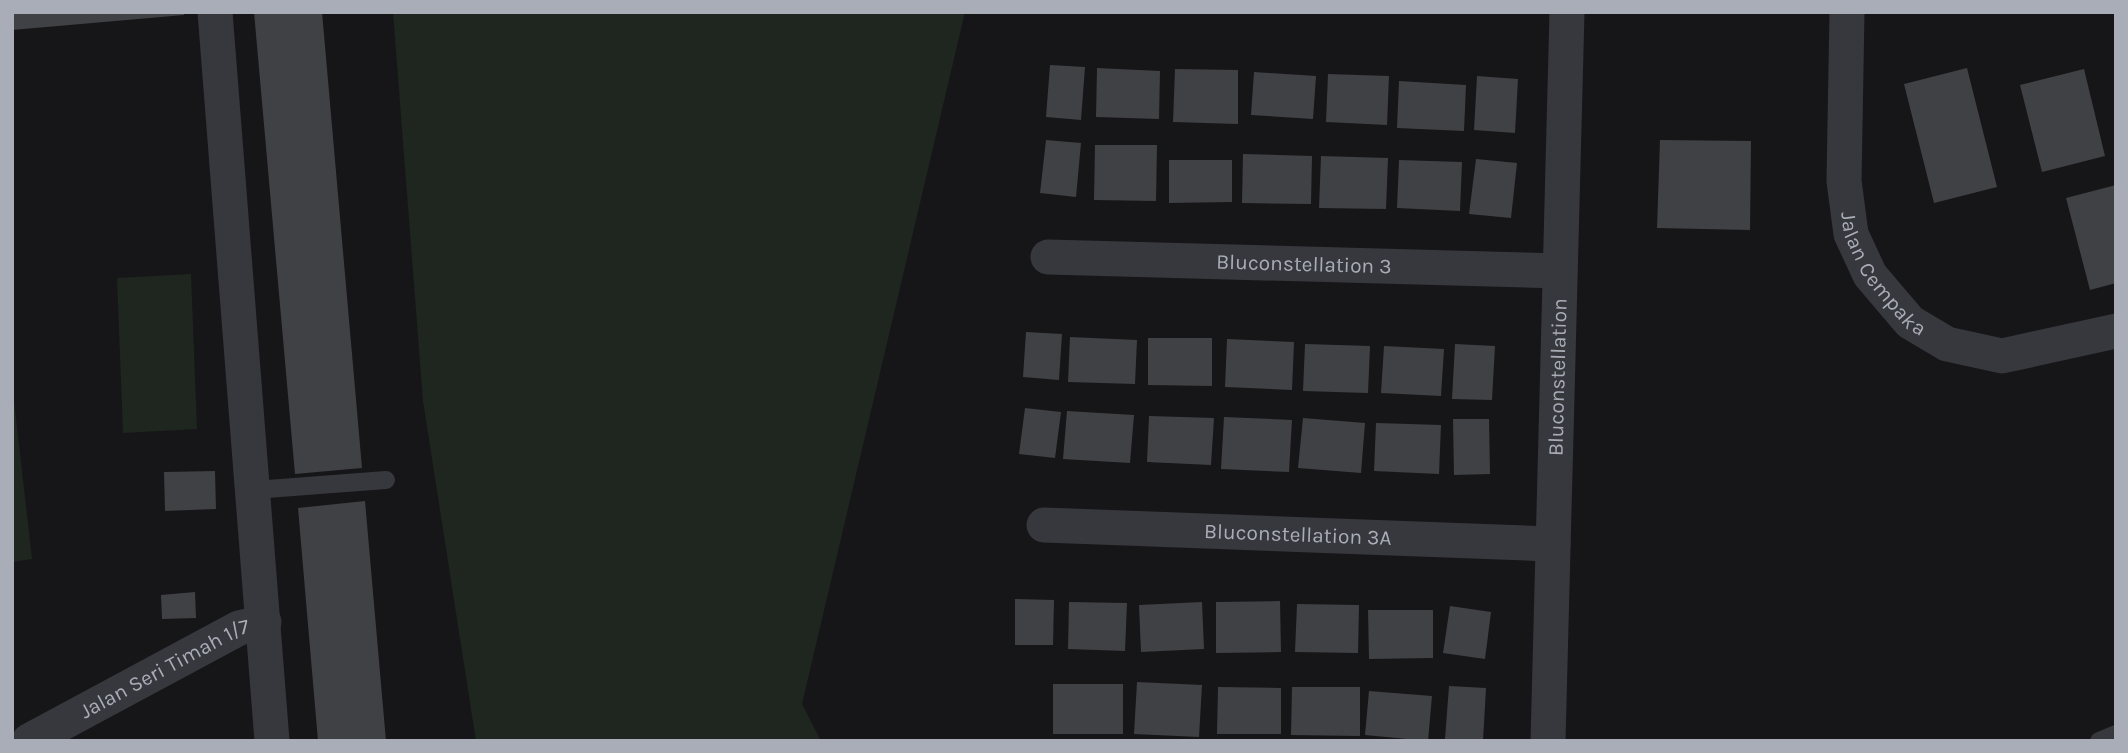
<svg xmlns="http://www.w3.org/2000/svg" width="2128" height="753" font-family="Karla,sans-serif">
	<rect width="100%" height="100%" fill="#161618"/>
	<!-- green -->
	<g fill="#1e261f">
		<path d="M393 12H965L802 704 821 741H476L423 401Z"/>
		<path d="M191 274 197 429 123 433 117 278Z"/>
		<path d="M12 383 32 559 12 562Z"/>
	</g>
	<!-- building -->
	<g fill="#404145">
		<path d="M12 12H184V15L12 30Z"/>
		<path d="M254 12H322L362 468 295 474Z"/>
		<path d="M1050 65 1085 67 1081 120 1046 117Z"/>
		<path d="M1097 68 1160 71 1159 119 1096 117Z"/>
		<path d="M1967 68 1997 187 1934 203 1904 84Z"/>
		<path d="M1175 69 1238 70V124L1173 122Z"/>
		<path d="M2084 69 2105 156 2042 172 2020 85Z"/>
		<path d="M1254 72 1316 76 1313 119 1251 115Z"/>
		<path d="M1328 74 1389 76 1387 125 1326 122Z"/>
		<path d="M1477 76 1518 79 1515 133 1474 130Z"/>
		<path d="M1399 81 1466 85 1464 131 1397 128Z"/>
		<path d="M1046 140 1081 143 1076 197 1040 193Z"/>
		<path d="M1660 140 1751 141 1750 230 1657 228Z"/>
		<path d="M1095 145H1157L1156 201 1094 200Z"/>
		<path d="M1243 154 1312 156 1311 204 1242 203Z"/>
		<path d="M1321 156 1388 158 1386 209 1319 208Z"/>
		<path d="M1476 159 1517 163 1511 218 1469 214Z"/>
		<path d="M1169 160H1232V202L1169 203Z"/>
		<path d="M1399 160 1462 162 1460 211 1397 208Z"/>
		<path d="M2116 185V283L2090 290 2066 198Z"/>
		<path d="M1026 332 1062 334 1059 380 1023 377Z"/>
		<path d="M1070 337 1137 340 1135 384 1068 382Z"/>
		<path d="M1148 338H1212V386L1148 385Z"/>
		<path d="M1227 339 1294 342 1292 390 1225 387Z"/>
		<path d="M1305 344 1370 346 1368 393 1303 391Z"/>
		<path d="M1455 344 1495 346 1492 400 1452 399Z"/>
		<path d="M1384 346 1444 349 1441 396 1381 393Z"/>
		<path d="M1025 408 1061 412 1055 458 1019 454Z"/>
		<path d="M1067 411 1134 415 1130 463 1063 459Z"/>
		<path d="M1149 416 1214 418 1211 465 1147 462Z"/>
		<path d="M1224 417 1292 420 1289 472 1221 469Z"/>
		<path d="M1303 418 1365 423 1361 473 1298 468Z"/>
		<path d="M1453 419H1489L1490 474 1454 475Z"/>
		<path d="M1376 423 1441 425 1439 474 1374 471Z"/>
		<path d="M215 471 216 509 165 511 164 472Z"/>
		<path d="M365 501 386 741H318L298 508Z"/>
		<path d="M195 592 196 618 162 619 161 595Z"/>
		<path d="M1015 599 1054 600 1053 645H1015Z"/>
		<path d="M1280 601 1281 652 1216 653V602Z"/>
		<path d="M1069 602 1127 603 1125 651 1068 649Z"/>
		<path d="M1202 602 1204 649 1141 652 1139 605Z"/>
		<path d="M1297 604 1359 605 1358 653 1295 652Z"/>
		<path d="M1450 606 1491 612 1485 659 1443 653Z"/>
		<path d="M1368 610H1433V658L1369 659Z"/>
		<path d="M1137 682 1202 685 1199 737 1134 734Z"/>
		<rect x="1053" y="684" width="70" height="50"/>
		<path d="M1449 686 1486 688 1483 741 1445 739Z"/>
		<path d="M1218 687 1281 688V734H1217Z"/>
		<path d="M1292 687H1360V736L1291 735Z"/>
		<path d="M1369 691 1432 696 1428 741 1365 735Z"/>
	</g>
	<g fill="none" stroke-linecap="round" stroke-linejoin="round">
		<!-- service -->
		<g stroke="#37383d" stroke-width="18">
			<path d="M253 490 386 480"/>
			<path d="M2099 741 2116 734"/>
		</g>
		<!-- minor -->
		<g stroke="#37383d" stroke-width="35">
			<path d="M215 12 272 741"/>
			<path id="s1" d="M1847 12 1844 181 1851 234 1870 275 1910 322 1947 344 2002 356 2116 331"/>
			<path id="s2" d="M1048 257 1560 271"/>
			<path id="s3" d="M1044 525 1553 544"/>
			<path id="s4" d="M29 741 239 628 264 622"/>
			<path id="s5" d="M1548 741 1567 12"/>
		</g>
	</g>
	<g text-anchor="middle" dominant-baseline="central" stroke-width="6" stroke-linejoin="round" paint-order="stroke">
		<!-- street labels -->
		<g font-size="21" fill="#a8adb8" stroke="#111113">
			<text stroke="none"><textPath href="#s2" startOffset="256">Bluconstellation 3</textPath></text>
			<text stroke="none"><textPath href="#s1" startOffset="273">Jalan Cempaka</textPath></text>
			<text stroke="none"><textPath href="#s5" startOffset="364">Bluconstellation</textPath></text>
			<text stroke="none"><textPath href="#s3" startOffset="254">Bluconstellation 3A</textPath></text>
			<text stroke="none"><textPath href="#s4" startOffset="154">Jalan Seri Timah 1/7</textPath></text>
		</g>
	</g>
	<!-- border -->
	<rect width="2128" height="753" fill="none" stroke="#a8adb8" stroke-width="28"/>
</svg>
